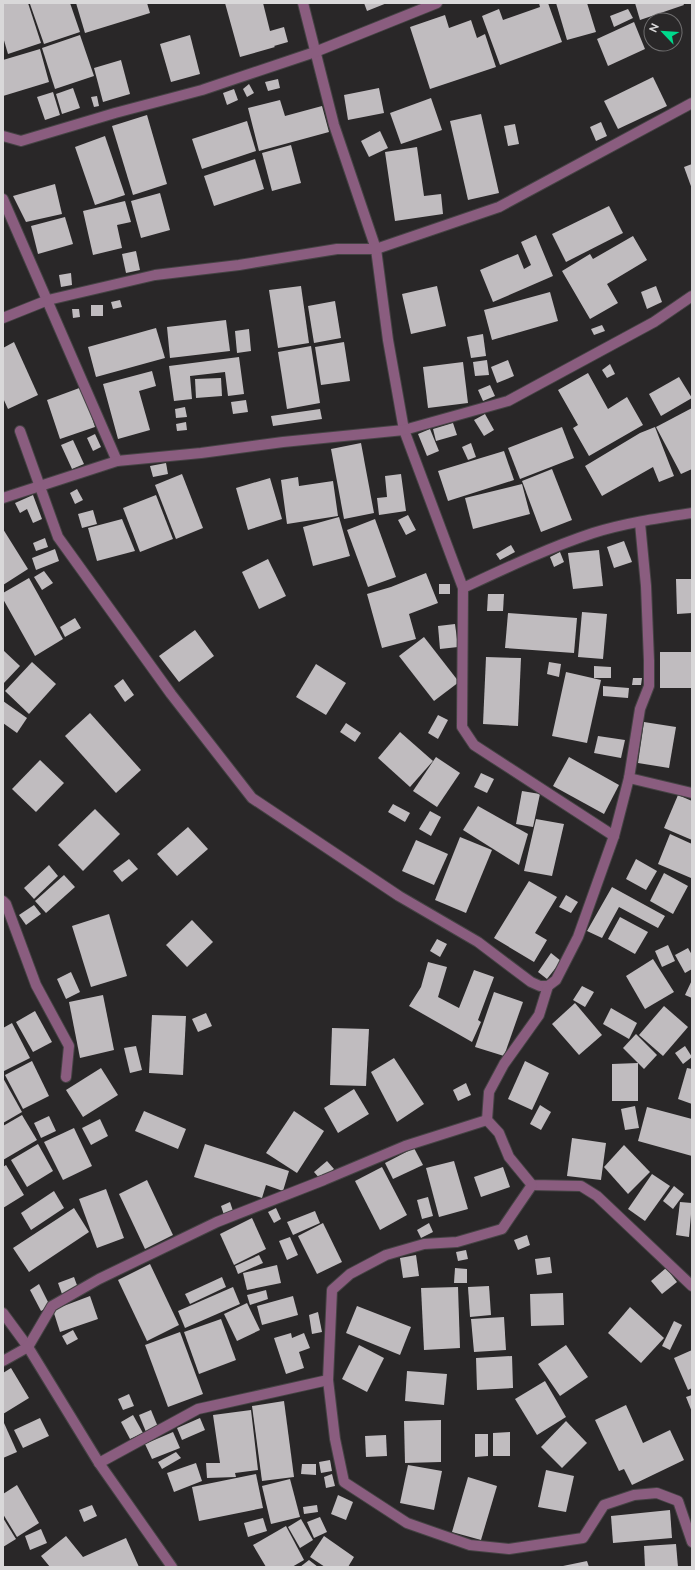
<svg xmlns="http://www.w3.org/2000/svg" width="695" height="1570" font-family="Raleway,sans-serif">
	<rect width="100%" height="100%" fill="#292728"/>
	<!-- building -->
	<g fill="#c0bcbf">
		<path d="M3 3H28L41 43 8 54 3 37Z"/>
		<path d="M32 3H70L80 32 44 44 30 4Z"/>
		<path d="M76 3H147L150 13 85 33Z"/>
		<path d="M225 3H263L270 31 284 27 288 42 274 46 275 47 240 57Z"/>
		<path d="M364 3H387L367 11Z"/>
		<path d="M539 3H548L562 42 500 65 482 16 499 9 503 20 540 7Z"/>
		<path d="M556 3H587L596 32 567 40Z"/>
		<path d="M635 3H683L684 5 640 20Z"/>
		<path d="M628 9 633 18 614 27 610 16Z"/>
		<path d="M445 15 449 28 471 20 477 38 485 34 496 67 430 89 410 27Z"/>
		<path d="M634 22 645 49 608 66 597 39Z"/>
		<path d="M80 35 94 76 55 89 42 48Z"/>
		<path d="M190 35 200 74 171 82 160 44Z"/>
		<path d="M40 49 49 82 3 96V60Z"/>
		<path d="M121 60 130 94 103 102 94 68Z"/>
		<path d="M653 77 667 106 618 129 604 101Z"/>
		<path d="M278 79 280 88 268 91 265 82Z"/>
		<path d="M249 84 254 93 247 97 243 89Z"/>
		<path d="M73 88 80 108 62 114 56 94Z"/>
		<path d="M379 88 384 113 348 120 344 95Z"/>
		<path d="M234 89 238 100 227 105 223 93Z"/>
		<path d="M53 92 60 115 45 120 37 97Z"/>
		<path d="M97 96 99 106 94 107 91 97Z"/>
		<path d="M431 98 442 130 401 144 390 113Z"/>
		<path d="M280 100 285 116 322 106 329 132 259 151 248 108Z"/>
		<path d="M481 114 499 193 468 200 450 121Z"/>
		<path d="M147 115 167 184 133 195 112 126Z"/>
		<path d="M247 121 256 151 202 169 192 139Z"/>
		<path d="M601 122 607 136 596 141 590 127Z"/>
		<path d="M515 124 519 144 508 146 504 126Z"/>
		<path d="M380 131 388 148 369 157 361 141Z"/>
		<path d="M105 136 125 195 95 205 75 147Z"/>
		<path d="M291 145 301 183 272 191 262 153Z"/>
		<path d="M417 147 424 196 441 194 443 214 395 221 385 152Z"/>
		<path d="M255 159 264 189 214 206 204 176Z"/>
		<path d="M692 164V189L684 167Z"/>
		<path d="M55 184 62 214 26 222 13 196Z"/>
		<path d="M160 193 170 230 141 238 131 201Z"/>
		<path d="M125 201 131 222 117 225 122 248 93 255 83 211Z"/>
		<path d="M609 206 623 233 566 262 552 234Z"/>
		<path d="M65 217 73 244 38 254 31 226Z"/>
		<path d="M536 235 553 276 493 302 480 270 518 254 524 269 531 265 521 242Z"/>
		<path d="M633 236 647 260 607 284 618 303 590 319 562 271 590 254 593 259Z"/>
		<path d="M136 251 140 270 126 273 122 254Z"/>
		<path d="M71 273 72 285 61 287 59 275Z"/>
		<path d="M301 286 309 343 278 348 269 290Z"/>
		<path d="M437 286 446 326 411 334 402 294Z"/>
		<path d="M656 286 662 302 647 309 641 292Z"/>
		<path d="M550 292 558 321 492 340 484 310Z"/>
		<path d="M120 300 122 307 113 309 111 302Z"/>
		<path d="M335 301 341 338 314 343 308 306Z"/>
		<rect x="91" y="305" width="12" height="11"/>
		<path d="M72 309H79L80 317 73 318Z"/>
		<path d="M226 320 230 351 170 358 167 327Z"/>
		<path d="M602 325 605 331 594 335 591 329Z"/>
		<path d="M156 328 165 358 96 377 88 347Z"/>
		<path d="M249 329 251 351 237 353 235 331Z"/>
		<path d="M483 334 486 356 471 358 467 337Z"/>
		<path d="M14 342 38 395 8 409 3 398V348Z"/>
		<path d="M344 342 350 381 321 385 315 347Z"/>
		<path d="M311 346 320 403 287 409 278 352Z"/>
		<path d="M239 357 244 394 228 396 225 372 190 376 192 399 174 401 169 366Z"/>
		<path d="M487 360 489 375 475 376 473 362Z"/>
		<path d="M508 360 514 376 497 383 491 367Z"/>
		<path d="M463 362 468 403 428 408 423 367Z"/>
		<path d="M610 364 615 374 607 378 602 370Z"/>
		<path d="M152 371 156 386 139 391 150 430 118 439 103 384Z"/>
		<path d="M588 373 608 409 627 397 643 425 589 456 573 428 578 425 558 390Z"/>
		<path d="M679 377 692 398 661 416 649 394Z"/>
		<path d="M221 378 222 396 196 398 195 379Z"/>
		<path d="M490 385 495 396 483 401 478 390Z"/>
		<path d="M82 387 95 427 60 439 47 400Z"/>
		<path d="M246 400 248 412 233 414 231 402Z"/>
		<path d="M185 407 187 417 176 418 175 409Z"/>
		<path d="M692 408V469L681 474 656 427Z"/>
		<path d="M320 409 322 419 273 426 271 416Z"/>
		<path d="M485 414 494 430 484 436 474 420Z"/>
		<path d="M186 422 187 430 177 431 176 424Z"/>
		<path d="M453 423 457 435 436 441 433 429Z"/>
		<path d="M562 427 574 458 520 479 508 448Z"/>
		<path d="M655 427 674 476 659 482 653 467 602 496 585 466 640 433Z"/>
		<path d="M430 429 439 451 427 456 418 434Z"/>
		<path d="M95 434 101 447 93 451 87 438Z"/>
		<path d="M73 440 84 464 72 469 61 445Z"/>
		<path d="M361 443 374 513 344 519 331 449Z"/>
		<path d="M471 443 476 457 468 460 462 447Z"/>
		<path d="M504 451 514 480 448 501 438 471Z"/>
		<path d="M166 463 168 474 153 477 150 466Z"/>
		<path d="M552 469 572 520 541 532 522 481Z"/>
		<path d="M182 474 203 528 176 539 155 485Z"/>
		<path d="M401 474 406 511 379 515 377 498 387 497 385 476Z"/>
		<path d="M298 477 299 486 333 481 338 516 287 524 281 480Z"/>
		<path d="M270 478 282 519 248 530 236 488Z"/>
		<path d="M522 484 530 514 473 529 465 498Z"/>
		<path d="M77 489 83 500 75 504 70 493Z"/>
		<path d="M33 495 42 519 33 523 27 509 20 513 15 503Z"/>
		<path d="M156 495 173 539 140 552 123 508Z"/>
		<path d="M93 510 97 524 82 528 78 514Z"/>
		<path d="M408 515 416 530 406 535 398 520Z"/>
		<path d="M339 517 350 556 313 566 303 527Z"/>
		<path d="M122 519 135 551 97 561 88 528Z"/>
		<path d="M375 519 396 577 368 587 347 530Z"/>
		<path d="M3 529 28 569 3 585Z"/>
		<path d="M45 538 48 547 36 551 33 543Z"/>
		<path d="M624 541 632 562 614 568 607 547Z"/>
		<path d="M511 545 515 552 500 560 496 554Z"/>
		<path d="M55 549 59 561 36 570 32 558Z"/>
		<path d="M599 550 603 586 573 589 568 553Z"/>
		<path d="M560 552 564 562 554 567 550 557Z"/>
		<path d="M268 559 286 596 259 609 242 572Z"/>
		<path d="M44 571 53 583 42 590 34 577Z"/>
		<path d="M426 573 438 603 409 614 416 639 382 648 367 594 391 587Z"/>
		<path d="M29 578 63 639 35 656 3 599V593Z"/>
		<path d="M676 579H692V613L677 614Z"/>
		<rect x="439" y="584" width="11" height="10"/>
		<path d="M488 594H504L503 611H487Z"/>
		<path d="M582 612 607 614 603 659 578 657Z"/>
		<path d="M508 613 577 618 574 653 505 648Z"/>
		<path d="M75 618 81 628 65 637 60 627Z"/>
		<path d="M455 624 458 647 440 649 438 626Z"/>
		<path d="M195 630 214 656 179 682 159 656Z"/>
		<path d="M424 637 459 682 434 701 399 656Z"/>
		<path d="M3 650 20 666 3 684Z"/>
		<rect x="660" y="652" width="32" height="36"/>
		<path d="M486 657 521 658 518 726 483 724Z"/>
		<path d="M32 662 56 684 29 714 5 691Z"/>
		<path d="M549 662 561 664 559 677 547 674Z"/>
		<path d="M316 664 346 683 326 715 296 697Z"/>
		<path d="M594 666 611 667V678H594Z"/>
		<path d="M566 672 601 680 587 743 552 736Z"/>
		<path d="M633 678H642L641 685H632Z"/>
		<path d="M123 679 134 695 125 702 114 686Z"/>
		<path d="M603 686 629 688 628 698 603 696Z"/>
		<path d="M3 701 27 718 17 733 3 723Z"/>
		<path d="M90 713 141 770 116 793 65 736Z"/>
		<path d="M438 715 448 720 438 739 428 733Z"/>
		<path d="M644 722 676 727 669 768 638 763Z"/>
		<path d="M346 723 361 733 355 742 340 732Z"/>
		<path d="M400 732 433 761 410 787 378 758Z"/>
		<path d="M598 736 625 740 621 758 594 753Z"/>
		<path d="M436 757 460 773 437 807 413 791Z"/>
		<path d="M569 757 619 785 604 814 553 786Z"/>
		<path d="M40 760 64 783 36 812 12 789Z"/>
		<path d="M481 773 494 779 487 793 474 787Z"/>
		<path d="M522 791 540 794 533 827 516 824Z"/>
		<path d="M678 795 692 801V840L664 828Z"/>
		<path d="M393 804 410 813 405 822 388 812Z"/>
		<path d="M478 806 528 834 519 865 463 830Z"/>
		<path d="M95 809 120 834 83 871 58 845Z"/>
		<path d="M430 811 441 817 431 836 419 829Z"/>
		<path d="M536 819 564 824 552 876 524 871Z"/>
		<path d="M188 827 208 849 177 876 157 854Z"/>
		<path d="M670 834 692 844 691 878 658 864Z"/>
		<path d="M460 837 492 850 466 913 435 900Z"/>
		<path d="M416 840 448 854 434 885 402 871Z"/>
		<path d="M129 859 138 869 122 882 113 871Z"/>
		<path d="M636 859 657 871 646 890 626 879Z"/>
		<path d="M49 865 58 876 34 899 24 888Z"/>
		<path d="M664 873 688 886 673 914 650 901Z"/>
		<path d="M64 875 75 887 46 913 35 901Z"/>
		<path d="M529 881 557 897 535 933 547 940 534 962 494 938Z"/>
		<path d="M612 887 665 916 658 928 619 907 602 938 587 931Z"/>
		<path d="M566 895 578 902 571 913 559 907Z"/>
		<path d="M34 905 41 914 26 925 19 915Z"/>
		<path d="M109 914 127 976 91 987 72 926Z"/>
		<path d="M620 917 648 932 635 954 608 939Z"/>
		<path d="M192 920 213 942 187 967 166 945Z"/>
		<path d="M437 939 447 944 440 957 430 951Z"/>
		<path d="M668 945 675 961 662 967 655 951Z"/>
		<path d="M688 948 692 955V969L685 973 675 955Z"/>
		<path d="M551 953 561 961 547 979 538 972Z"/>
		<path d="M653 959 674 992 645 1009 626 976Z"/>
		<path d="M428 962 447 967 438 997 459 1008 474 970 494 977 478 1020 481 1022 472 1042 409 1006 421 987Z"/>
		<path d="M71 972 80 992 66 999 57 979Z"/>
		<path d="M692 980V998L685 995Z"/>
		<path d="M582 986 594 992 585 1007 573 1000Z"/>
		<path d="M494 992 523 1002 504 1056 475 1047Z"/>
		<path d="M103 995 114 1050 80 1058 69 1002Z"/>
		<path d="M575 1003 602 1035 579 1055 552 1024Z"/>
		<path d="M664 1006 688 1027 663 1056 639 1035Z"/>
		<path d="M611 1008 637 1023 629 1039 603 1024Z"/>
		<path d="M35 1011 52 1042 33 1052 16 1022Z"/>
		<path d="M206 1013 212 1026 198 1032 192 1019Z"/>
		<path d="M152 1015 186 1016 183 1075 149 1073Z"/>
		<path d="M12 1023 30 1058 4 1071 3 1028Z"/>
		<path d="M332 1028 369 1029 366 1086 330 1085Z"/>
		<path d="M636 1034 657 1055 644 1069 623 1048Z"/>
		<path d="M136 1046 142 1070 130 1073 124 1048Z"/>
		<path d="M685 1046 692 1057 683 1064 675 1053Z"/>
		<path d="M394 1058 424 1104 397 1122 371 1072Z"/>
		<path d="M32 1061 49 1096 23 1109 5 1075Z"/>
		<path d="M525 1061 549 1073 532 1110 508 1099Z"/>
		<path d="M638 1063V1101H612V1064Z"/>
		<path d="M101 1068 118 1095 83 1117 66 1090Z"/>
		<path d="M687 1068 692 1069V1104L678 1099Z"/>
		<path d="M3 1078 22 1112 3 1123Z"/>
		<path d="M466 1083 471 1095 458 1101 453 1090Z"/>
		<path d="M354 1089 369 1114 338 1133 324 1108Z"/>
		<path d="M540 1105 551 1112 541 1130 530 1124Z"/>
		<path d="M635 1106 639 1128 625 1130 621 1109Z"/>
		<path d="M647 1107 692 1119V1156L638 1141Z"/>
		<path d="M144 1111 186 1129 178 1149 135 1131Z"/>
		<path d="M294 1111 324 1131 297 1173 266 1153Z"/>
		<path d="M22 1115 37 1140 3 1160V1126Z"/>
		<path d="M49 1116 56 1131 41 1138 34 1123Z"/>
		<path d="M100 1119 108 1136 91 1145 82 1128Z"/>
		<path d="M74 1128 92 1166 63 1180 44 1142Z"/>
		<path d="M572 1138 606 1143 601 1180 567 1176Z"/>
		<path d="M38 1144 53 1171 27 1187 11 1160Z"/>
		<path d="M205 1144 289 1171 283 1191 266 1185 262 1198 194 1177Z"/>
		<path d="M624 1145 650 1172 628 1194 604 1167Z"/>
		<path d="M414 1148 423 1165 393 1179 385 1163Z"/>
		<path d="M327 1161 334 1169 321 1180 314 1172Z"/>
		<path d="M454 1161 468 1209 439 1217 426 1168Z"/>
		<path d="M6 1165 24 1195 3 1208V1167Z"/>
		<path d="M382 1167 407 1215 380 1230 355 1181Z"/>
		<path d="M503 1167 510 1187 481 1197 474 1177Z"/>
		<path d="M652 1174 670 1186 645 1221 628 1209Z"/>
		<path d="M147 1180 173 1235 145 1249 119 1194Z"/>
		<path d="M674 1186 684 1194 673 1209 663 1201Z"/>
		<path d="M106 1189 124 1238 97 1248 79 1199Z"/>
		<path d="M54 1191 64 1208 31 1230 21 1213Z"/>
		<path d="M428 1197 433 1216 422 1219 417 1200Z"/>
		<path d="M230 1202 233 1211 224 1215 221 1206Z"/>
		<path d="M680 1202 692 1203 689 1237 676 1235Z"/>
		<path d="M74 1208 89 1232 29 1272 13 1248Z"/>
		<path d="M276 1208 281 1219 274 1223 268 1212Z"/>
		<path d="M315 1211 320 1223 293 1235 287 1222Z"/>
		<path d="M252 1218 266 1249 234 1265 220 1234Z"/>
		<path d="M323 1223 342 1262 317 1274 298 1236Z"/>
		<path d="M429 1223 433 1232 421 1238 417 1230Z"/>
		<path d="M527 1235 530 1245 518 1250 514 1240Z"/>
		<path d="M290 1237 298 1255 287 1260 279 1241Z"/>
		<path d="M466 1250 468 1259 458 1261 456 1252Z"/>
		<path d="M259 1255 263 1263 238 1274 235 1266Z"/>
		<path d="M416 1255 419 1276 403 1278 400 1258Z"/>
		<path d="M550 1257 552 1273 537 1275 535 1259Z"/>
		<path d="M150 1264 179 1325 147 1341 118 1280Z"/>
		<path d="M277 1265 281 1283 247 1290 243 1273Z"/>
		<path d="M455 1268 467 1269V1283H454Z"/>
		<path d="M666 1268 677 1282 662 1294 651 1281Z"/>
		<path d="M74 1277 78 1288 62 1294 58 1283Z"/>
		<path d="M222 1277 226 1287 190 1304 185 1294Z"/>
		<path d="M39 1284 50 1306 41 1311 30 1290Z"/>
		<path d="M489 1286 491 1315 470 1317 468 1287Z"/>
		<path d="M233 1287 240 1304 185 1328 178 1311Z"/>
		<path d="M458 1287 460 1348 424 1350 421 1288Z"/>
		<path d="M266 1290 268 1299 250 1305 247 1295Z"/>
		<path d="M563 1293 564 1325 531 1326 530 1294Z"/>
		<path d="M90 1296 98 1319 60 1332 53 1310Z"/>
		<path d="M293 1296 298 1315 262 1325 257 1306Z"/>
		<path d="M247 1303 260 1330 237 1341 224 1314Z"/>
		<path d="M357 1306 411 1327 400 1355 346 1333Z"/>
		<path d="M630 1307 664 1338 641 1363 608 1333Z"/>
		<path d="M318 1312 322 1332 312 1334 309 1315Z"/>
		<path d="M504 1317 506 1350 474 1352 471 1319Z"/>
		<path d="M221 1319 236 1360 199 1374 184 1332Z"/>
		<path d="M674 1321 682 1325 670 1350 662 1346Z"/>
		<path d="M73 1330 78 1339 67 1345 62 1336Z"/>
		<path d="M180 1332 203 1394 168 1407 145 1345Z"/>
		<path d="M291 1333 292 1338 304 1333 310 1348 299 1352 304 1368 286 1374 274 1338Z"/>
		<path d="M359 1345 384 1358 367 1392 342 1379Z"/>
		<path d="M566 1345 588 1377 560 1396 538 1364Z"/>
		<path d="M692 1350V1388L688 1390 674 1358Z"/>
		<path d="M512 1356 513 1388 477 1390 476 1358Z"/>
		<path d="M11 1368 29 1398 3 1414V1373Z"/>
		<path d="M407 1371 447 1374 444 1405 405 1401Z"/>
		<path d="M545 1381 566 1417 537 1435 515 1399Z"/>
		<path d="M129 1394 134 1406 123 1410 118 1399Z"/>
		<path d="M692 1395V1412L686 1397Z"/>
		<path d="M284 1401 294 1477 262 1481 252 1406Z"/>
		<path d="M626 1405 643 1443 670 1430 684 1460 632 1485 624 1469 619 1471 595 1420Z"/>
		<path d="M151 1410 158 1427 146 1432 139 1415Z"/>
		<path d="M251 1410 258 1470 235 1473 236 1477 207 1478 206 1463H220L213 1415Z"/>
		<path d="M133 1415 143 1433 130 1439 121 1422Z"/>
		<path d="M40 1418 49 1436 23 1448 14 1430Z"/>
		<path d="M200 1418 205 1430 182 1440 177 1428Z"/>
		<path d="M441 1420V1462L405 1463 404 1421Z"/>
		<path d="M566 1421 587 1443 562 1468 541 1447Z"/>
		<path d="M4 1423 17 1452 3 1458V1424Z"/>
		<path d="M173 1432 180 1448 152 1459 145 1444Z"/>
		<path d="M510 1432V1456H493V1433Z"/>
		<path d="M475 1434H488V1456L475 1457Z"/>
		<path d="M386 1435 387 1456 366 1457 365 1436Z"/>
		<path d="M176 1452 181 1458 162 1469 158 1462Z"/>
		<path d="M330 1460 332 1471 321 1473 319 1462Z"/>
		<path d="M196 1463 202 1481 174 1492 167 1473Z"/>
		<path d="M302 1464H316V1475L301 1474Z"/>
		<path d="M408 1465 442 1471 434 1510 400 1503Z"/>
		<path d="M546 1470 574 1476 566 1512 538 1507Z"/>
		<path d="M256 1474 263 1508 199 1521 192 1487Z"/>
		<path d="M332 1474 335 1486 326 1488 324 1477Z"/>
		<path d="M468 1477 497 1486 481 1540 452 1532Z"/>
		<path d="M290 1479 300 1517 271 1524 262 1486Z"/>
		<path d="M17 1485 39 1523 17 1537 3 1514V1494Z"/>
		<path d="M338 1495 353 1502 346 1520 331 1514Z"/>
		<path d="M92 1505 97 1516 84 1522 79 1510Z"/>
		<path d="M317 1505 318 1512 304 1514 303 1507Z"/>
		<path d="M670 1510 672 1538 613 1543 611 1516Z"/>
		<path d="M320 1517 327 1532 314 1538 307 1522Z"/>
		<path d="M3 1518 16 1539 3 1547Z"/>
		<path d="M263 1518 267 1531 248 1537 244 1523Z"/>
		<path d="M301 1519 313 1540 300 1548 288 1527Z"/>
		<path d="M286 1526 304 1560 292 1567H266L253 1545Z"/>
		<path d="M41 1529 47 1543 30 1550 25 1536Z"/>
		<path d="M66 1536 83 1557 126 1538 139 1567H50L41 1556Z"/>
		<path d="M324 1536 354 1557 348 1567H325L310 1557Z"/>
		<path d="M676 1544 678 1567H645L644 1546Z"/>
		<path d="M309 1560 318 1567H300Z"/>
		<path d="M587 1561 589 1567H563V1566Z"/>
	</g>
	<g fill="none" stroke-linecap="round" stroke-linejoin="round">
		<defs>
			<g id="minor">
				<path d="M303 3 334 125 376 249 388 340 404 430 463 588 462 727 474 745 614 836"/>
				<path d="M3 136 21 141 115 113 202 90 315 52 437 3"/>
				<path d="M3 199 117 461 201 453 283 442 404 430 508 401 654 322 692 296"/>
				<path d="M3 318 48 300 155 275 239 265 337 249H376L499 207 692 103"/>
				<path d="M20 431 58 537 171 694 252 798 399 896 478 942 531 982 540 986H548L556 980 578 937 614 836 629 778 640 709 649 686V661L646 586 640 523"/>
				<path d="M3 498 117 461"/>
				<path d="M463 588C506 568 548 548 593 533 625 523 659 518 692 513"/>
				<path d="M629 778 692 793"/>
				<path d="M3 901 6 904 36 985 69 1046 66 1077"/>
				<path d="M548 986 539 1015 504 1064 489 1092 487 1120 499 1133 509 1157 532 1185 581 1186 597 1196 692 1286"/>
				<path d="M532 1185 502 1229 457 1242 424 1244 386 1255 350 1274 332 1290 328 1380 335 1439 344 1482 407 1523 470 1545 509 1549 583 1538 604 1505 634 1495 657 1493 678 1501 692 1542"/>
				<path d="M3 1313 28 1347 99 1463 172 1567"/>
				<path d="M3 1361 28 1347 52 1306 99 1279 217 1222 324 1180 405 1146 487 1120"/>
				<path d="M99 1463 198 1409 328 1380"/>
			</g>
		</defs>
		<!-- minor casing -->
		<use href="#minor" stroke="#454344" stroke-width="12"/>
		<!-- minor -->
		<use href="#minor" stroke="#8a5d7f" stroke-width="10"/>
	</g>
	<!-- border -->
	<rect width="695" height="1570" fill="none" stroke="#d9d8d9" stroke-width="8"/>
	<!-- north arrow -->
	<g transform="translate(663 32) rotate(295)"><circle r="19" fill="#292728" stroke="#6f6e6f"/>
	<path d="M0-3L7 15L0 10L-7 15Z" fill="#00d98c"/>
	<text y="-6" font-size="11" font-weight="bold" text-anchor="middle" fill="#d9d8d9">N</text>
	</g>
</svg>
